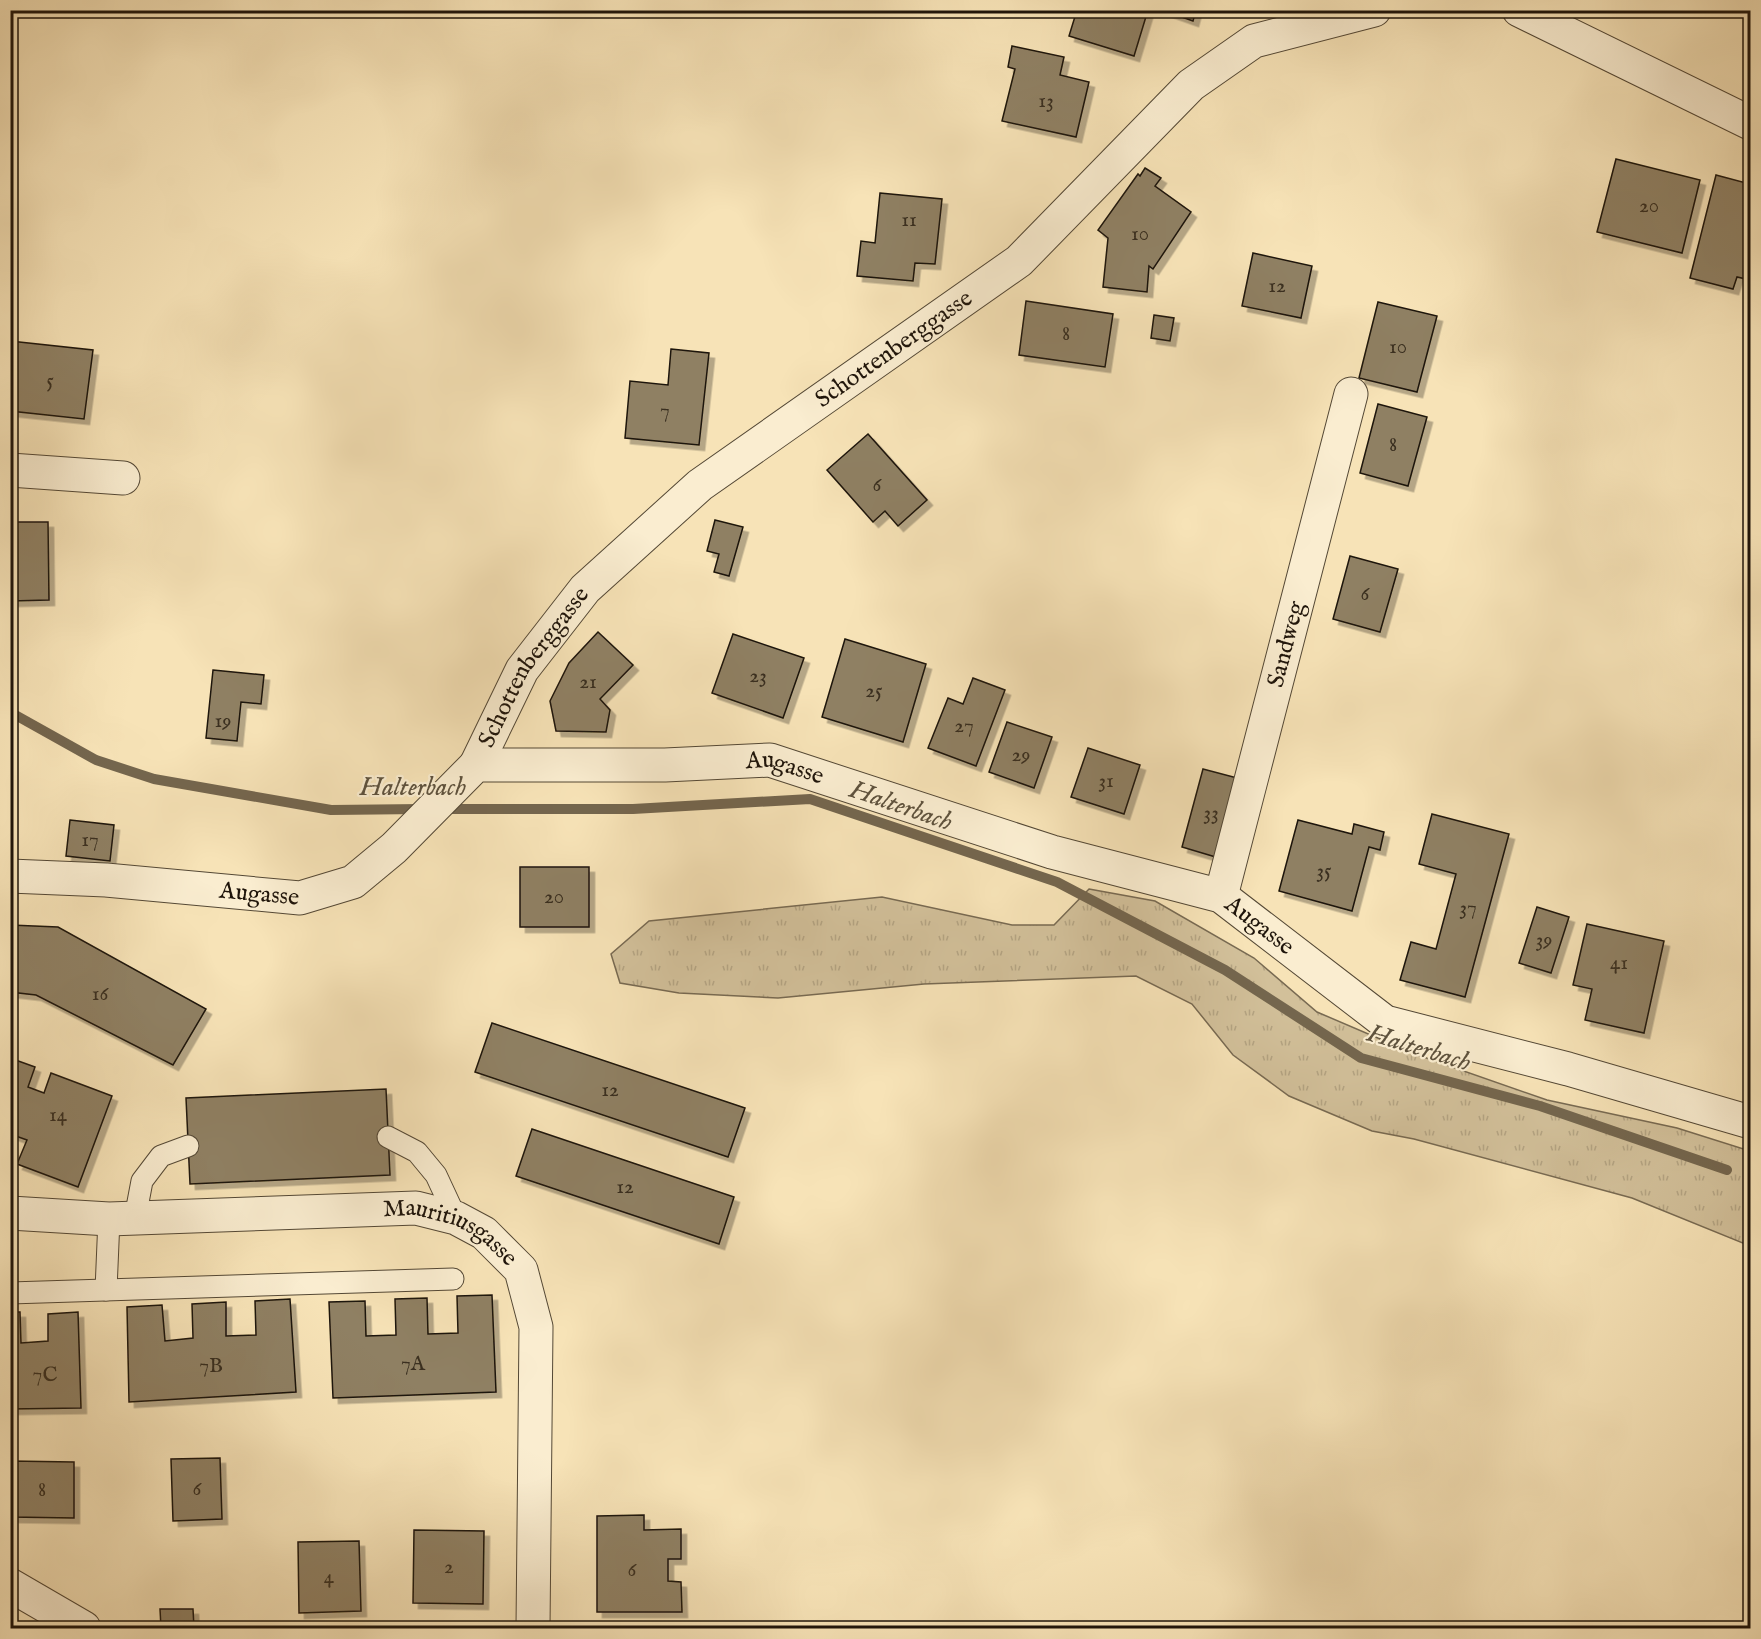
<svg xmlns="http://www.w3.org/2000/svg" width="1761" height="1639" font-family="'IM FELL English',serif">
	<defs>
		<pattern id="grass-tufts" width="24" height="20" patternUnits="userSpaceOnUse" patternTransform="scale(1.5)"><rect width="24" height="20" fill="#d2c09a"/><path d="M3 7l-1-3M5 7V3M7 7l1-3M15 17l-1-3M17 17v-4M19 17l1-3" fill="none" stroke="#b4a483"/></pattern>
		<filter id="shadow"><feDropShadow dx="5.5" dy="5.5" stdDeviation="0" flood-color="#0004"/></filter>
	</defs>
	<rect width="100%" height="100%" fill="#f7e3b7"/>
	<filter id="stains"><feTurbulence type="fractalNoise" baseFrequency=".00333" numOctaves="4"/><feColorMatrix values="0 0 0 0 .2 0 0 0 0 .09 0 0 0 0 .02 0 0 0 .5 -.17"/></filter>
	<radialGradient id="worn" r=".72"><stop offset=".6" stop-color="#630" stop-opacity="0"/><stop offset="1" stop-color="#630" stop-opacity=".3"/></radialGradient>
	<!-- grass -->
	<path fill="url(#grass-tufts)" stroke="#786a52" stroke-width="1.5" d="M1089 889 1155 901 1254 958 1317 1012 1415 1054 1547 1100 1677 1128 1750 1151V1246L1632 1198 1414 1139 1372 1131 1289 1096 1233 1055 1192 1004 1136 976 924 984 778 998 679 993 620 983 611 954 649 921 882 897 1012 925H1054Z"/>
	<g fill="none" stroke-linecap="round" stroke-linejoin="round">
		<!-- stream -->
		<g stroke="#74664e" stroke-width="10">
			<path d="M10 712 96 760 154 779 331 810 422 809"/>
			<path d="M444 809H633L810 799 1057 882 1225 970 1361 1058 1540 1106 1727 1170"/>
		</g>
	</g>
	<!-- building -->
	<g fill="#8f8064" stroke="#1e140a" stroke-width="1.5" filter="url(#shadow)">
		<path d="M1077 10H1148L1134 56 1069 36Z"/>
		<path d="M1162 10H1196L1193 21Z"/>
		<path d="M1012 46 1064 57 1060 75 1089 82 1076 137 1002 121 1015 69 1008 67Z"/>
		<path d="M1616 159 1700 180 1682 253 1597 232Z"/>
		<path d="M1145 168 1161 178 1155 186 1191 212 1153 269 1149 266 1147 292 1103 287 1108 238 1098 230 1138 174 1140 176Z"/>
		<path d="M1716 175 1750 184V280L1737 277 1733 289 1690 278Z"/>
		<path d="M880 193 942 199 935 264 915 263 913 281 857 276 861 241 875 243Z"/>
		<path d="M1253 253 1312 266 1301 318 1242 306Z"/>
		<path d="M1026 301 1113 314 1105 367 1019 355Z"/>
		<path d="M1378 302 1437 316 1417 392 1359 378Z"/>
		<path d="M1154 315 1174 318 1170 341 1151 338Z"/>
		<path d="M10 341 93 350 84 419 10 411Z"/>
		<path d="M671 349 709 353 699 445 625 438 630 381 668 385Z"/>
		<path d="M1378 404 1427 417 1408 486 1360 473Z"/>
		<path d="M868 434 927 500 898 526 885 511 873 522 827 470Z"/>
		<path d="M715 520 743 527 729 576 714 572 719 554 707 551Z"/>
		<path d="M10 522H48L49 600 10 601Z"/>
		<path d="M1350 556 1398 569 1380 632 1333 619Z"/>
		<path d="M598 632 633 665 600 699 610 710 606 732 556 731 550 701 569 663Z"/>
		<path d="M733 634 804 658 783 718 712 693Z"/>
		<path d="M845 639 926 664 903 742 822 717Z"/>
		<path d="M213 670 264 675 261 704 241 702 237 741 206 738Z"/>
		<path d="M973 678 1005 690 976 766 928 748 948 698 963 704Z"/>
		<path d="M1007 722 1052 737 1034 788 989 772Z"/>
		<path d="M1088 748 1140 765 1124 814 1071 797Z"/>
		<path d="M1203 769 1241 779 1219 858 1182 847Z"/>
		<path d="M1432 814 1509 834 1465 997 1400 980 1411 942 1436 949 1456 874 1419 864Z"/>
		<path d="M70 820 114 825 110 861 66 856Z"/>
		<path d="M1298 820 1352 834 1354 824 1384 832 1380 850 1369 847 1352 911 1279 891Z"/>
		<rect x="520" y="867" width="69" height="60"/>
		<path d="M1537 907 1569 917 1551 973 1519 963Z"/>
		<path d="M1587 924 1664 941 1644 1033 1585 1020 1592 989 1573 985Z"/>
		<path d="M10 925 58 927 206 1009 173 1065 36 995 10 992Z"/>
		<path d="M492 1023 745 1108 728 1157 475 1072Z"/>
		<path d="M10 1058 35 1067 28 1087 44 1093 51 1073 112 1096 78 1187 17 1164 27 1140 10 1134Z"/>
		<path d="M386 1089 390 1175 190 1184 186 1098Z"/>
		<path d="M532 1129 734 1197 719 1244 516 1176Z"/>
		<path d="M492 1295 496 1392 333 1398 329 1302 365 1301 366 1336 396 1335 395 1299 427 1298 428 1334 458 1333 457 1296Z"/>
		<path d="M290 1299 296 1392 129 1402 127 1307 162 1305 165 1341 193 1338 192 1304 226 1302V1336L256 1335 255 1301Z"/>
		<path d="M10 1312H20L21 1343 48 1341V1314L78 1312 81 1408 10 1409Z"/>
		<path d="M220 1458 222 1519 173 1521 171 1459Z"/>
		<path d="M10 1461 74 1462V1518L10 1517Z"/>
		<path d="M644 1515V1530L681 1529V1559H668V1581L681 1582 682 1612H597V1516Z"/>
		<path d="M414 1530 484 1531 483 1604 413 1603Z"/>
		<path d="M359 1541 361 1611 299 1613 298 1542Z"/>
		<path d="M160 1609H193L194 1628H161Z"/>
	</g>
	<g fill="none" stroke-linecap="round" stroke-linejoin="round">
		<defs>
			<g id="service">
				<path d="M388 1137 417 1152 436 1175 456 1218"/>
				<path d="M135 1218 142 1181 161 1156 188 1146"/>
				<path d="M106 1290 109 1219"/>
				<path d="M10 1293 453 1279"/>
			</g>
			<g id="minor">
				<path d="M1519 10 1750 123"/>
				<path d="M10 470 123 478"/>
				<path id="s1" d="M476 765 522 670 585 589 700 485 1019 261 1191 85 1254 41 1374 10"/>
				<path id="s2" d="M10 876 106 880 300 898 353 882 394 848 476 765H665L770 760 1052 852 1221 896 1385 1022 1568 1069 1750 1122"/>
				<path id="s3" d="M1221 896 1351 394"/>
				<path id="s4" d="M10 1213 109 1219 416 1208 456 1218 484 1233 521 1270 536 1327 533 1628"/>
				<path d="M10 1585 84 1628"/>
			</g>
		</defs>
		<!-- service casing -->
		<use href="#service" stroke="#544835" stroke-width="23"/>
		<!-- minor casing -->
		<use href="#minor" stroke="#544835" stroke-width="35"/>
		<!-- service -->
		<use href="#service" stroke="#faedd0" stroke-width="21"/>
		<!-- minor -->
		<use href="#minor" stroke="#faedd0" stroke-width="33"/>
	</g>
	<g text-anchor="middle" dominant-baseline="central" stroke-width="4.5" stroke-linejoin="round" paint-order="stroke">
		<!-- number labels -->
		<g font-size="21" fill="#3a2f20">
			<text x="1046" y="101">13</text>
			<text x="1649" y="206">20</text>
			<text x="909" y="220">11</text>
			<text x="1140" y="234">10</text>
			<text x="1277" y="286">12</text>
			<text x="1066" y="334">8</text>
			<text x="1398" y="347">10</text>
			<text x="50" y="381">5</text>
			<text x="665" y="411">7</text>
			<text x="1393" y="445">8</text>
			<text x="877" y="485">6</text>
			<text x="1365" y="594">6</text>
			<text x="758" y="676">23</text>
			<text x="588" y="682">21</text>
			<text x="874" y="691">25</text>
			<text x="223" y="721">19</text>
			<text x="964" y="726">27</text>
			<text x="1021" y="755">29</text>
			<text x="1106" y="781">31</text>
			<text x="1211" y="813">33</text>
			<text x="90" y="840">17</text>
			<text x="1324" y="871">35</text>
			<text x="554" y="897">20</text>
			<text x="1468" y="908">37</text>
			<text x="1544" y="940">39</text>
			<text x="1619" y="963">41</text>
			<text x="100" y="994">16</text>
			<text x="610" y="1090">12</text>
			<text x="58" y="1115">14</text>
			<text x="625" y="1187">12</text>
			<text x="413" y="1364">7A</text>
			<text x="211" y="1366">7B</text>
			<text x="45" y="1375">7C</text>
			<text x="197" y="1489">6</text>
			<text x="42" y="1490">8</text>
			<text x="449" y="1567">2</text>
			<text x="632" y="1570">6</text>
			<text x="329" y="1577">4</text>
		</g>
		<!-- street labels -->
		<g font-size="24" fill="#1e140a" stroke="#faedd0">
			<text stroke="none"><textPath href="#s1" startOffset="600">Schottenberggasse</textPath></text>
			<text stroke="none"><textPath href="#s3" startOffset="260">Sandweg</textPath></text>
			<text stroke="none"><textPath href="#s1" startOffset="114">Schottenberggasse</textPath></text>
			<text stroke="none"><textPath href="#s2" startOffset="826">Augasse</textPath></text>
			<text stroke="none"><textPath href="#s2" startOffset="250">Augasse</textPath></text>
			<text stroke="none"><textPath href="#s2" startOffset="1330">Augasse</textPath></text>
			<text stroke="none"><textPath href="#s4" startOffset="447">Mauritiusgasse</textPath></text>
		</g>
		<!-- water labels -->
		<g font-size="26" font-style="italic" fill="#5e523d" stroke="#faedd0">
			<text x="413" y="787">Halterbach</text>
			<text transform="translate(901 806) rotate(19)">Halterbach</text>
			<text transform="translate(1419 1048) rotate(17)">Halterbach</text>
		</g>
	</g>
	<!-- margin -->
	<rect width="1761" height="1639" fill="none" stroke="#f7e3b7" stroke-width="36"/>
	<rect x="12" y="12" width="1737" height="1615" fill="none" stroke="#1e140a" stroke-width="3"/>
	<rect x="18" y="18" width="1725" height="1603" fill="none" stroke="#1e140a" stroke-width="1.5"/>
	<rect width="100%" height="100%" filter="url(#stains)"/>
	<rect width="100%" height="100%" fill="url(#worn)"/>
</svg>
